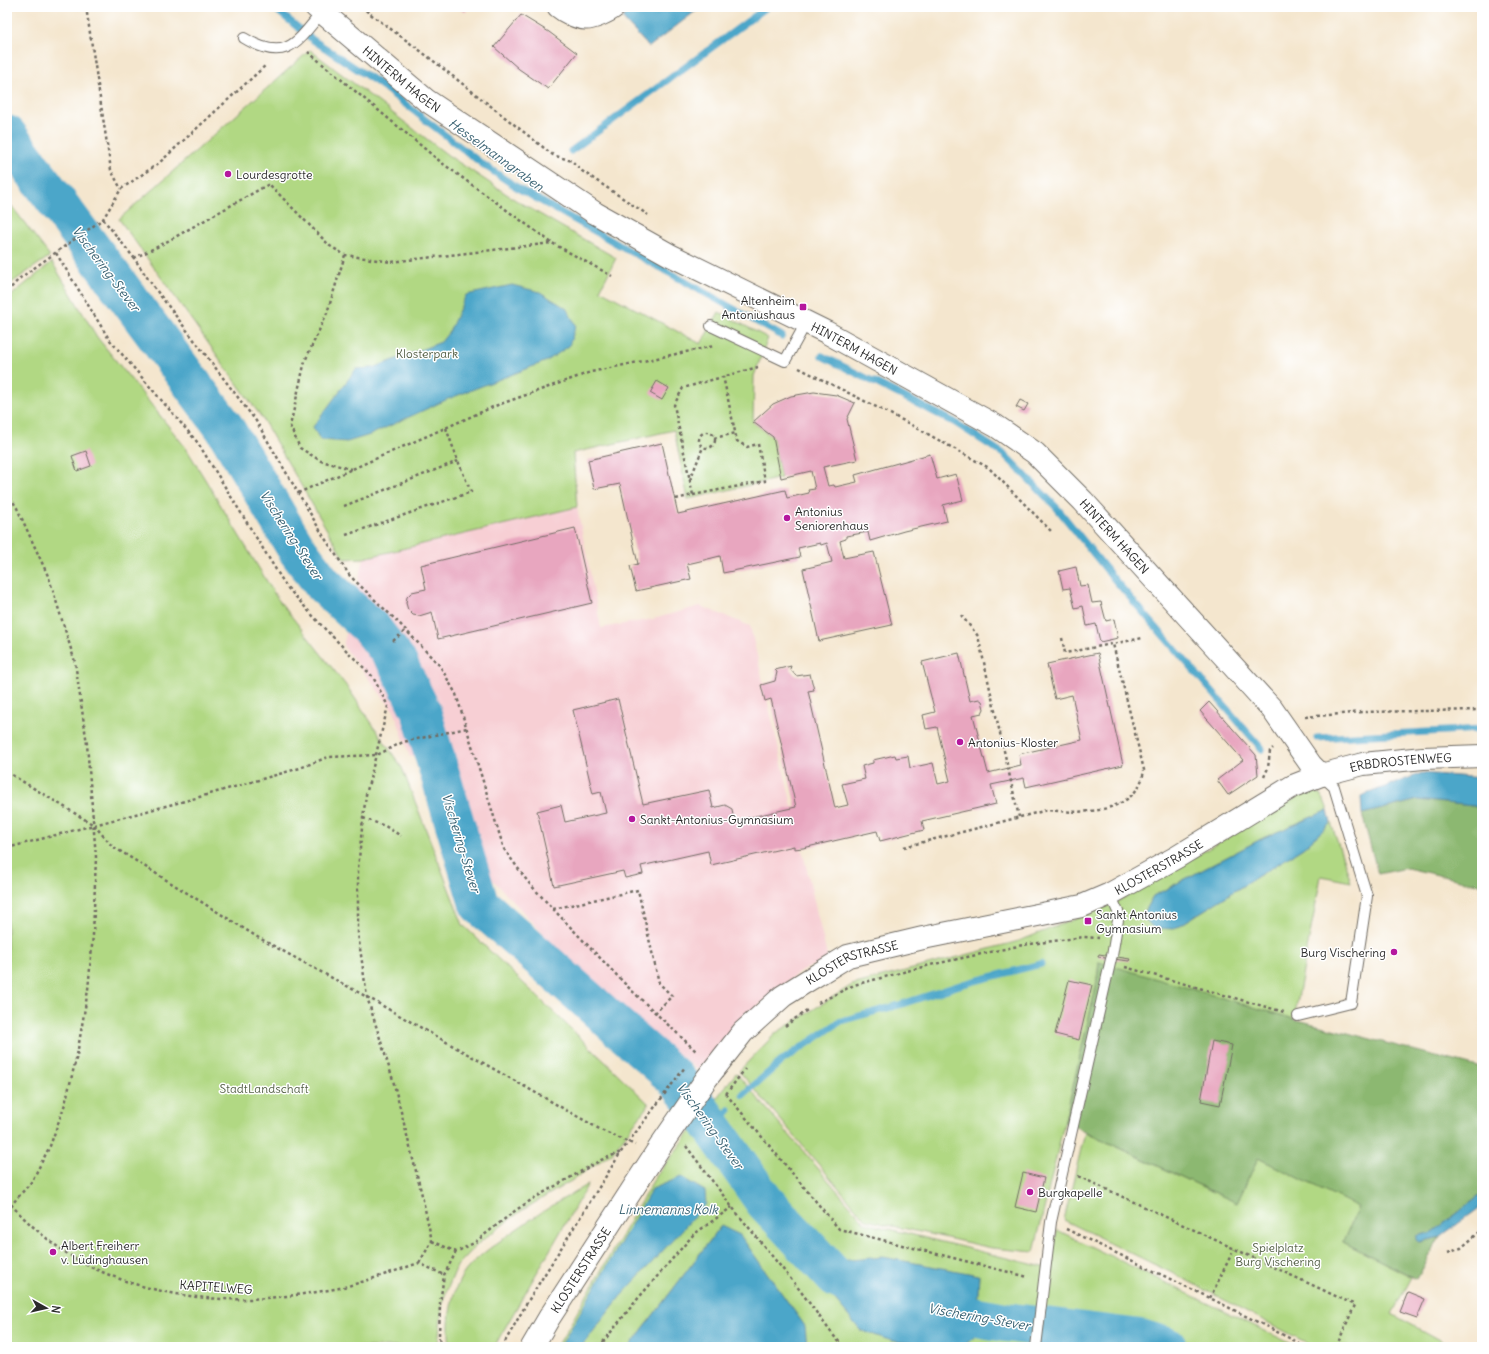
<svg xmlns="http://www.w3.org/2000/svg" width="1489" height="1354" font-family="Delius,sans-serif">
	<rect width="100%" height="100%" fill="#fff"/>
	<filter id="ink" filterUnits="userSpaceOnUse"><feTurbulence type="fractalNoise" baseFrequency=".025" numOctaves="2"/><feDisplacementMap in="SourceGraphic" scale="8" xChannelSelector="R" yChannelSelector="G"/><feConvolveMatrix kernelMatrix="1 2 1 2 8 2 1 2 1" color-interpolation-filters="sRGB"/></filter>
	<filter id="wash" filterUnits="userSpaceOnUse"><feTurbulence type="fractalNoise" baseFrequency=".012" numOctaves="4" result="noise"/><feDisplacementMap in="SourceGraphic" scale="16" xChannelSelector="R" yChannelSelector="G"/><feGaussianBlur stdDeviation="0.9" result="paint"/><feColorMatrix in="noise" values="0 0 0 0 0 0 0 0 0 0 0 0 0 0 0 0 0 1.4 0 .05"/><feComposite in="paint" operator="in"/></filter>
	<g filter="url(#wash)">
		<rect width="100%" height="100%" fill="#f4e6ce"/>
		<!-- built -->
		<path fill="#f7cfd4" d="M577 507 601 628 653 619 700 606 750 626 828 960 802 970 755 1008 698 1070 581 974 493 880 440 749 410 757 394 711 343 646 364 558Z"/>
		<!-- green -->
		<g fill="#b1d883" stroke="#6e8257">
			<path d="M310 50 449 156 517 201 616 258 600 290 701 344 719 312 768 338 754 376 753 422 773 437 781 478 688 499 674 430 573 453 577 507 364 558 344 559 262 418 119 219Z"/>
			<path d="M7 200 50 256 7 286Z"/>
			<path d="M52 262 97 337 186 448 277 598 348 688 402 768 463 925 649 1104 612 1153 571 1181 521 1211 480 1242 457 1266 443 1300 438 1343 439 1347H7V305L13 294Z"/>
			<path d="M1315 791 1323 798 1328 810 1263 838 1153 896 1142 915 1174 929 1303 848 1331 823 1351 882 1321 876 1294 1019 1099 963 1096 987 1034 1252 992 1248 866 1220 739 1071 776 1033 852 985 1019 941 1113 904 1306 792Z"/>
			<path d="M736 1073 865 1223 1051 1269 1057 1230 1298 1347H962L982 1331 1002 1337 977 1308 979 1275 941 1269 892 1341 949 1347H807L804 1326 774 1285 721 1226 629 1347H557L654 1179Z"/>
			<path d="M1085 1132 1237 1203 1258 1158 1358 1207 1343 1242 1412 1277 1392 1314 1452 1347H1315L1188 1281 1064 1220Z"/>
			<path d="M588 1184 494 1347H450C447 1323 450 1297 462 1276 471 1262 487 1250 500 1241 528 1220 558 1202 588 1184Z"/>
		</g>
		<!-- forest -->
		<g fill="#8cb871" stroke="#5c724e">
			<path d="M1418 800 1482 807V885L1407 868 1378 874 1362 814Z"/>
			<path d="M1099 962 1294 1019 1482 1068V1194L1433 1232 1417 1236 1420 1242 1440 1237 1417 1279 1343 1242 1358 1207 1258 1158 1237 1203 1065 1122 1096 987Z"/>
		</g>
		<!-- water -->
		<g fill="#4ba6c9" stroke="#3b687a">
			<path d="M634 7H701L649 47 622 18Z"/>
			<path d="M512 285 540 292 566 308 576 325 569 346 547 361 448 399 370 435 347 442 320 440 313 427 356 369 373 368 441 342 449 332 466 295Z"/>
			<path d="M1422 773 1482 778V807L1418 800 1362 814 1361 796Z"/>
			<path d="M1328 810 1331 823 1303 848 1174 929 1153 928 1142 915 1153 896 1263 838Z"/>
			<path d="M681 1177 705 1191 706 1204 620 1297 581 1347H560L652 1189Z"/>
			<path d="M1482 1194V1206L1440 1237 1420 1242 1417 1240V1236L1433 1232Z"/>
			<path d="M721 1226 740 1235 805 1326 807 1347H629Z"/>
			<path d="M883 1257 979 1275 977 1308 1006 1310 1002 1337 982 1331 962 1347H949L892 1341 860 1330 833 1298 838 1261Z"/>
		</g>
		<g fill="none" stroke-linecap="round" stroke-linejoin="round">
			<!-- stream -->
			<g stroke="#4ba6c9" stroke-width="7">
				<path d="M273 7 313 40 378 83 481 163 521 190 782 336"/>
				<path d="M571 151 767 7"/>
				<path d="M822 356 954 422 1005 455 1057 508 1114 579 1262 749"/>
				<path d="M1317 738 1482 729"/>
				<path d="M743 1095 783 1060 841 1021 899 1005 963 984 1041 964"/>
				<path d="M713 1128 729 1110"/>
			</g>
			<!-- river -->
			<g stroke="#4ba6c9" stroke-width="40">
				<path d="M7 135 224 427 298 551 322 583 372 629 396 660 421 711 479 904 674 1077 696 1104 765 1202 836 1278 885 1300"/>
				<path d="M950 1312 1005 1322 1141 1339 1167 1347"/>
			</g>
		</g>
		<g id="blocks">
			<!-- building -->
			<g fill="#e8a6bf">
				<path d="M456 7H469L465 12Z"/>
				<path d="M521 15 549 32 577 53 548 89 519 69 494 47Z"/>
				<path d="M657 381 669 388 662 400 650 393Z"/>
				<path d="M814 392 836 395 855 403 847 419 857 460 823 467 828 486 834 485 835 487 857 482 855 475 930 454 937 479 956 474 963 500 943 505 947 521 904 531 870 541 868 532 846 536V539L840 541 844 558 874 552 892 625 819 641 803 569 832 562 827 543 821 545 820 543 798 548 800 557 723 573 720 556 696 562 687 564 691 579 636 591 630 566 638 564 620 484 594 489 588 460 662 443 678 514 785 490 787 498 809 493 808 490 815 489 811 471 781 478 773 437 753 422 773 404 791 396Z"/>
				<path d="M1020 400 1028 404 1024 411 1016 407Z"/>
				<path d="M86 451 91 466 77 471 72 456Z"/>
				<path d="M575 528 592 603 438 639 432 612 419 616 413 615 408 610 406 603 407 597 412 592 426 589 421 565Z"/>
				<path d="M1076 567 1080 586 1088 585 1092 603 1101 602 1106 621 1114 619 1118 638 1100 642 1096 624 1087 626 1083 606 1075 608 1070 588 1063 589 1059 571Z"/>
				<path d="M959 653 970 701 979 699 982 701 984 709 982 713 973 715 988 773 1021 765 1019 754 1082 740 1072 695 1055 699 1047 664 1098 653 1123 765 1026 787 1024 778 991 785 996 804 922 821 924 830 880 841 877 831 803 848 794 849V846L711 865 708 851 641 866 643 874 625 878 623 871 554 886 537 811 561 805 565 822 606 813 601 792 593 794 573 710 618 699 643 804 709 790 713 808 725 805 732 809 733 816 729 822 796 807 771 699 765 701 761 685 775 681 777 672 775 670 791 666 790 669 796 676 810 674 814 690 808 691 835 808 848 805 842 784 865 779 862 766 873 763V760L895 755 896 758 908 756 910 768 933 763 938 784 950 781 937 727 926 729 923 715 935 712 922 662Z"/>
				<path d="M1209 702 1256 755 1258 775 1228 795 1217 780 1243 760 1200 711Z"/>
				<path d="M1099 954 1130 959 1129 961 1098 957Z"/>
				<path d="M1069 980 1092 985 1079 1040 1055 1034Z"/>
				<path d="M1212 1041 1232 1045 1220 1105 1201 1101Z"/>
				<path d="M1023 1173 1044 1178 1036 1212 1015 1207Z"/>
				<path d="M1408 1292 1425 1299 1417 1318 1400 1312Z"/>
			</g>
		</g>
	</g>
	<g filter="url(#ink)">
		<use href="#blocks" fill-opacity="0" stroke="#716c64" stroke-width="1"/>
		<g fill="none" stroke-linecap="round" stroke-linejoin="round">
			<defs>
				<g id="service">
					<path d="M244 38C285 63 296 44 322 12"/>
					<path d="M711 326 785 361 806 323"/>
					<path d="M1110 894 1119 914 1112 956"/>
					<path d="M1298 1016 1351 1003 1367 896 1334 787 1321 775"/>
					<path d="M1036 1347 1051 1222 1111 959"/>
				</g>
				<path id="minor" d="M558 7C564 12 577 19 585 19 592 20 609 12 615 7"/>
				<g id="tertiary">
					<path id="s1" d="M316 7 426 100 595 213 670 255 826 332 996 426 1035 453 1083 501 1272 709 1311 765 1321 775"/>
					<path id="s2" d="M532 1347 549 1318 663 1142 707 1078 743 1032 783 996 807 981 848 956 923 938 1082 906 1110 894 1177 857 1293 786 1321 775 1363 764 1423 758 1482 756"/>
				</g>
			</defs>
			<!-- service casing -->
			<use href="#service" stroke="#716c64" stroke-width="12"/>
			<!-- minor casing -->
			<use href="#minor" stroke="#716c64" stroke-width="23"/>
			<!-- tertiary casing -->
			<use href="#tertiary" stroke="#716c64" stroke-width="24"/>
			<!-- path -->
			<g stroke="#716c64" stroke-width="2.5" stroke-dasharray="3 3" stroke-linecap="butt">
				<path d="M86 7 111 170 121 189"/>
				<path d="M361 7 422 52 553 155 572 161 582 171 648 215"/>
				<path d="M308 52 442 163 552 243"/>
				<path d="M103 219 134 258 153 286 256 421 324 537 350 576 399 623 440 666 456 694 504 849 528 882 553 909 628 987 697 1052"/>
				<path d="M56 253 109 339 198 443 286 586 323 627 373 677 388 706 366 795 363 818 358 869V934L367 997 393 1080 421 1191 432 1241 419 1263"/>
				<path d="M345 255 327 313 305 361 290 426 300 448 321 461 351 469"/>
				<path d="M134 258 159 246 269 184 330 246 345 255 391 262 552 243 612 276"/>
				<path d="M7 292 20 278 103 219 121 189 159 163 266 65"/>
				<path d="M799 368 906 422 989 468 1051 531"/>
				<circle cx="707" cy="440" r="8"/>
				<path d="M714 438 736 433"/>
				<path d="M690 480 703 447"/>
				<path d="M7 492 17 508 49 578 75 662 87 744 96 857 93 935 88 990 77 1055 65 1104 50 1146 32 1181 7 1210"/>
				<path d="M298 493 495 406 591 372 714 346"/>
				<path d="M693 495 765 481 758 444 747 447 737 441 723 376"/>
				<path d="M676 499 693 495 674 405 683 388 758 367"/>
				<path d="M344 506 458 461"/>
				<path d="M346 535 471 492 458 461 446 428"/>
				<path d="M961 615 978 636 1019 817"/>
				<path d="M1062 638 1065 653 1143 638"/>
				<path d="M393 641 406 630"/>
				<path d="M1305 717 1363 712 1482 710"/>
				<path d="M7 772 94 825 112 846 259 938 367 997 603 1131 635 1145"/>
				<path d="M1264 777 1268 768 1270 751 1273 748"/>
				<path d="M363 818 385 826 401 836"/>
				<path d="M904 847 1047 810C1081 814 1138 815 1144 770L1113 644"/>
				<path d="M7 848 196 798 300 768 328 757 377 755 403 742 467 728"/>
				<path d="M553 909 638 890 659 983 672 996 655 1013"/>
				<path d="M1125 967 1284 1012"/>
				<path d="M818 1003 854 985 930 965 1023 945 1084 937 1099 938"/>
				<path d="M785 1026 807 1010"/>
				<path d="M726 1094 745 1069"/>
				<path d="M726 1094 839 1229 1028 1277"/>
				<path d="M686 1146 732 1207 799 1289 833 1335 844 1347"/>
				<path d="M1078 1176 1355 1305 1336 1347"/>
				<path d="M7 1200C30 1227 67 1258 100 1271 145 1291 199 1301 248 1299 277 1298 306 1294 335 1289 363 1283 391 1272 419 1263L444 1275"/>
				<path d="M1066 1229 1210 1298 1307 1347"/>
				<path d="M432 1241 456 1252"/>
				<path d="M1448 1253 1461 1248 1482 1230"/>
				<path d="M1210 1298 1234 1249"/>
				<path d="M440 1347 439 1336 440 1303 444 1275 456 1252 474 1243 516 1210 536 1197 601 1160 621 1152"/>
				<path d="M502 1347 528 1301 621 1152 685 1067"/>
				<path d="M599 1347 635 1302 693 1235 732 1207"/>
			</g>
			<!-- service -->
			<use href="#service" stroke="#fff" stroke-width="10"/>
			<!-- minor -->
			<use href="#minor" stroke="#fff" stroke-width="21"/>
			<!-- tertiary -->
			<use href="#tertiary" stroke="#fff" stroke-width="22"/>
		</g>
	</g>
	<!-- markers -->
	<g fill="#b5179e" stroke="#fff" stroke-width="1.5">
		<circle cx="228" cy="174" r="4"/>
		<rect x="799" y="303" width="8" height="8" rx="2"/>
		<circle cx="787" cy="518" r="4"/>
		<circle cx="960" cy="742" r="4"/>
		<circle cx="632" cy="819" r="4"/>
		<rect x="1084" y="917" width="8" height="8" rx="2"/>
		<circle cx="1394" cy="952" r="4"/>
		<circle cx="1030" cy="1192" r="4"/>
		<circle cx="53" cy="1252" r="4"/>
	</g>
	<g text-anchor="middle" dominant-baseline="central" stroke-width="3" stroke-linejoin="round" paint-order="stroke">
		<!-- street labels -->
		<g font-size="12" fill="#2b2b2b" stroke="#fff">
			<text stroke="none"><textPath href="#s1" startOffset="112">HINTERM HAGEN</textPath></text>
			<text stroke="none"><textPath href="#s1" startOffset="640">HINTERM HAGEN</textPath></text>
			<text stroke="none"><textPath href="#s1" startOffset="964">HINTERM HAGEN</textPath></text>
			<text stroke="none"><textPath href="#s2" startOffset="1103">ERBDROSTENWEG</textPath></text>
			<text stroke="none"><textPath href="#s2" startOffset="835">KLOSTERSTRASSE</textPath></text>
			<text stroke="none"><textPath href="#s2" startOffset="511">KLOSTERSTRASSE</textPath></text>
			<text stroke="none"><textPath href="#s2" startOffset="91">KLOSTERSTRASSE</textPath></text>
			<text transform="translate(216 1287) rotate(4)">KAPITELWEG</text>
		</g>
		<!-- poi labels -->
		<g font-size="12" fill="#2b2b2b" stroke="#fff" text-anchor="start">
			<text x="236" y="174">Lourdesgrotte</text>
			<text x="795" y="300" text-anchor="end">Altenheim<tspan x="795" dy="14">Antoniushaus</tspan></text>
			<text x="795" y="511">Antonius<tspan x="795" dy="14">Seniorenhaus</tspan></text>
			<text x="968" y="742">Antonius-Kloster</text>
			<text x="640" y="819">Sankt-Antonius-Gymnasium</text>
			<text x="1096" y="914">Sankt Antonius<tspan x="1096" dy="14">Gymnasium</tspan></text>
			<text x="1386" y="952" text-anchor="end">Burg Vischering</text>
			<text x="1038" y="1192">Burgkapelle</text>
			<text x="61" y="1245">Albert Freiherr<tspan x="61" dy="14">v. Lüdinghausen</tspan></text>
		</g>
		<!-- park labels -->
		<g font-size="12" fill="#535f45" stroke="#fff">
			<text x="427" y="353">Klosterpark</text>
			<text x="264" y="1088">StadtLandschaft</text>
			<text x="1278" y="1247">Spielplatz<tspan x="1278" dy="14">Burg Vischering</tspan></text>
		</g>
		<!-- water labels -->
		<g font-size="13" font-style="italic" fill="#396272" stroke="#fff">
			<text transform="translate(496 155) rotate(36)">Hesselmanngraben</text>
			<text transform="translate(106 269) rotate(53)">Vischering-Stever</text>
			<text transform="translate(291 535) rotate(57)">Vischering-Stever</text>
			<text transform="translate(461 843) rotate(73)">Vischering-Stever</text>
			<text transform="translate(710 1126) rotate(54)">Vischering-Stever</text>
			<text x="668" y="1209">Linnemanns Kolk</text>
			<text transform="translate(979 1317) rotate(10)">Vischering-Stever</text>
		</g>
	</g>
	<!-- margin -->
	<rect width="1489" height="1354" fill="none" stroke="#fff" stroke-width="24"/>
	<!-- north arrow -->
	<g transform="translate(46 1308) rotate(98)" stroke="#ffffff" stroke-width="3" paint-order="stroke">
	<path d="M0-3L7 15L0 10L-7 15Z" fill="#2b2b2b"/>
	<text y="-6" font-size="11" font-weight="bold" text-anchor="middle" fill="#2b2b2b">N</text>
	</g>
</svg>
